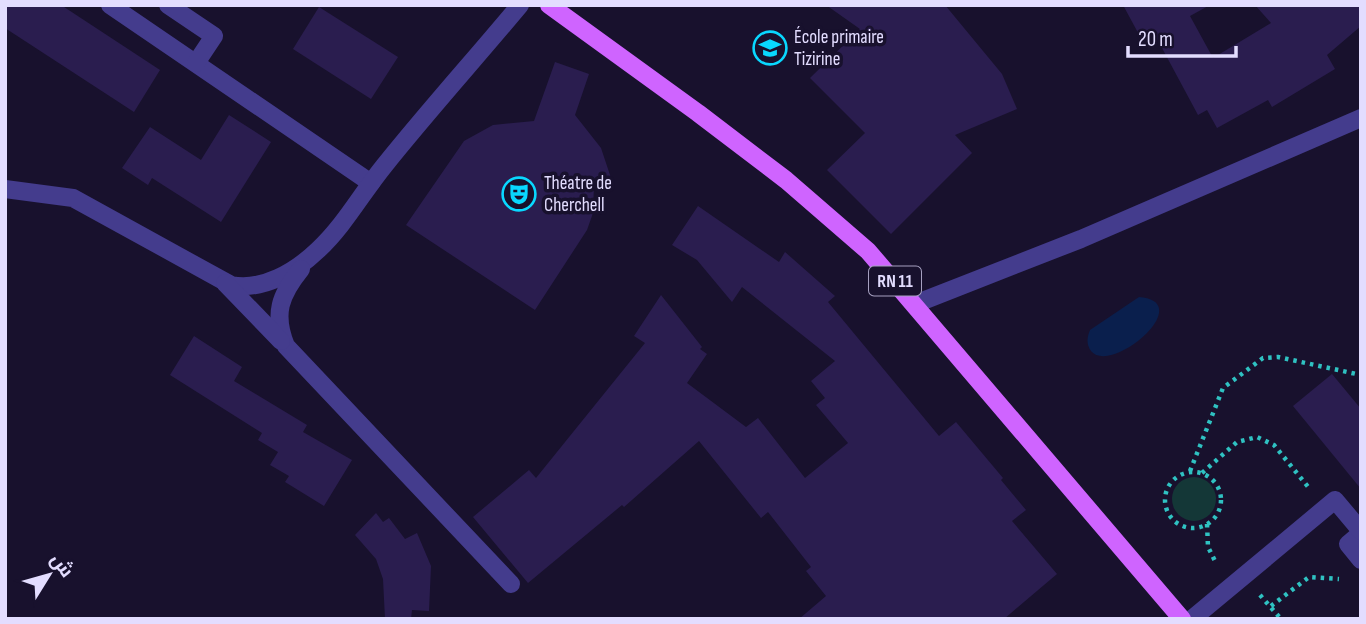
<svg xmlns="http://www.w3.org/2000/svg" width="1366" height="624" font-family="'Sofia Sans Condensed',Cairo,sans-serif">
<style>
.green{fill:#143737}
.water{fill:#0a1f4d}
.building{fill:#2a1d4f}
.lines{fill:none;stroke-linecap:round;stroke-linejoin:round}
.path{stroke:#2fc2c2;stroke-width:4.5;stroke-dasharray:3.5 5;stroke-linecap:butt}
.street{stroke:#443c8d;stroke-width:18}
.primary{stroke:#cf64ff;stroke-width:18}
.labels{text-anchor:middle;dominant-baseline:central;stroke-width:7;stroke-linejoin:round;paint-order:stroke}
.shield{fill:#18112d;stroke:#a6a0c0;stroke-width:2}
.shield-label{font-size:18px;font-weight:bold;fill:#e3ddff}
.poi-label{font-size:19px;fill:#e3ddff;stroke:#18112d;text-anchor:start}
</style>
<rect width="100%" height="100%" fill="#18112d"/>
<circle class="green" cx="1194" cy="499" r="22"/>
<path class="water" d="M1139 297C1198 302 1111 376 1091 351 1086 344 1087 337 1090 330Z"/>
<g class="building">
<path d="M5 5H61L160 70 134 112 5 28Z"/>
<path d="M826 5H945L1002 74 1017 109 955 135 972 153 891 234 827 170 865 133 810 78 860 29Z"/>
<path d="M1123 5H1210L1190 16 1213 58 1271 23 1255 5H1361V26L1327 55 1335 69 1272 107 1268 100 1217 128 1207 110 1198 115 1155 35 1143 42Z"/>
<path d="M319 7 398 57 371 99 293 49Z"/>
<path d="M555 62 589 74 575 115 601 148 611 178 594 184 593 213 587 230 535 310 406 225 464 141 493 125 534 121Z"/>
<path d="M229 115 271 142 221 222 152 178 148 185 122 168 150 127 201 160Z"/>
<path d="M698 206 779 262 785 252 835 296 828 302 939 436 956 422 1003 478 1001 480 1026 510 1012 521 1057 574 1004 619H799L826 596 806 571 811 567 768 512 761 518 699 441 624 507 622 505 528 583 473 517 529 470 536 478 645 343 634 336 661 295 702 347 700 349 707 354 687 383 746 427 758 418 805 478 848 443 816 405 825 398 811 381 835 361 742 287 732 302 697 260 672 245Z"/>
<path d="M194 336 242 367 234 381 307 425 303 432 352 460 324 506 285 482 289 476 270 465 278 452 258 440 262 433 170 375Z"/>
<path d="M1332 374 1361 409V489L1293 406Z"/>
<path d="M376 513 383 522 389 518 405 539 417 533 431 566 429 611 412 610 411 619H385L383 579 376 559 355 535Z"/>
</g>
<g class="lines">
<g class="path">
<path d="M1190 471 1223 388 1263 358 1278 357 1361 375"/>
<circle cx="1193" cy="500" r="28"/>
<path d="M1202 473 1237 442 1257 437 1274 445 1309 488"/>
<path d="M1207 524 1208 547 1216 563"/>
<path d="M1260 595 1281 619"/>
<path d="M1271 606 1309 577 1339 579"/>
</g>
<g class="street">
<path d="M110 5 371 183"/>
<path d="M168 5 214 36 196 63"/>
<path d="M5 189 73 198 231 285C263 291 295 272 318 250 344 226 362 193 384 166 428 111 475 59 520 5"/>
<path d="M301 269C280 295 273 314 286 346L511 584"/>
<path d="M225 283 281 341"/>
<path d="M915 304 1081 239 1361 118"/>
<path d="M1361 533 1348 544 1361 560"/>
<path d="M1192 619 1335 500 1361 531"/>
</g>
<path class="primary" d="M549 5 698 113 786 180 868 251 1182 619"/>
</g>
<defs>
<symbol id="school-ring" viewBox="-11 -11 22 22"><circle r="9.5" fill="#18112d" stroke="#09d8ff" stroke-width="1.5"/><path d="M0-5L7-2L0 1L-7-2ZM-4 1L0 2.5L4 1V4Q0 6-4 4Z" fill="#09d8ff"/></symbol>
<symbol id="theatre-ring" viewBox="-11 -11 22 22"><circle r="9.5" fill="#18112d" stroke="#09d8ff" stroke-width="1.5"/><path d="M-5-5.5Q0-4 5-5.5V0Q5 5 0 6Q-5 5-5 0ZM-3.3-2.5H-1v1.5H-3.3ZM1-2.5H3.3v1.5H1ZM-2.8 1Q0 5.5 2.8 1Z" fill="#09d8ff"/></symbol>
</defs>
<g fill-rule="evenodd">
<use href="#school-ring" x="751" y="29" width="38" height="38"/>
<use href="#theatre-ring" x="500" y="175" width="38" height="38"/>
</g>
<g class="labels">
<rect class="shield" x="869" y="266.5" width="52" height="29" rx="5"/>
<g class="shield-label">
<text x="895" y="281">RN 11</text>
</g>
<g class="poi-label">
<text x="794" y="37">École primaire<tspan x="794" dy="22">Tizirine</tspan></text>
<text x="544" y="183">Théatre de<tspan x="544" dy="22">Cherchell</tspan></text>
</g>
</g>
<rect width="1366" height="624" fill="none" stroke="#e3ddff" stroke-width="14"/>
<g transform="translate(49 575) rotate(53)" stroke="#18112d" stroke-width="5" paint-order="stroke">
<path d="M0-5L12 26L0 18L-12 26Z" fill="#e3ddff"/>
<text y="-10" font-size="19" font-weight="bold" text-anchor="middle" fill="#e3ddff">ش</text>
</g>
<path d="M1128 46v10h108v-10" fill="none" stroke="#e3ddff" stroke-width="3.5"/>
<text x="1138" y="46" font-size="21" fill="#e3ddff" stroke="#18112d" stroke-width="5" paint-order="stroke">20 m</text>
</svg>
